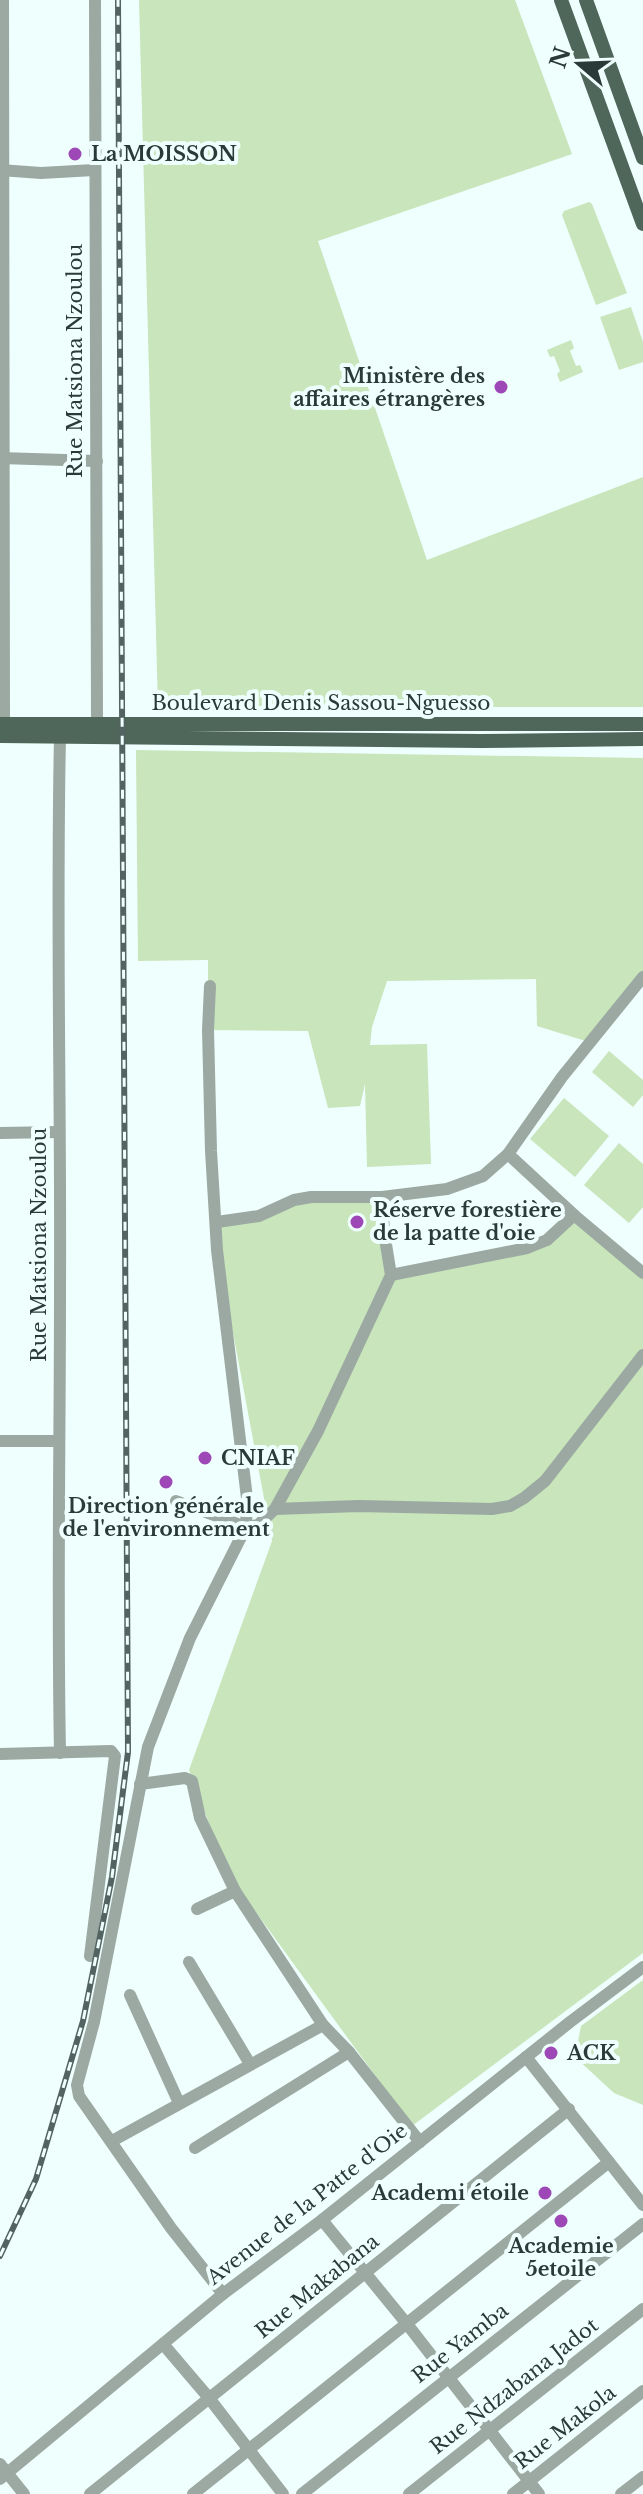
<svg xmlns="http://www.w3.org/2000/svg" width="643" height="2494" font-family="'Libre Baskerville',serif">
<style>
.green{fill:#c8e5bb}
.lines{fill:none;stroke-linecap:round;stroke-linejoin:round}
.minor{stroke:#9ca9a2;stroke-width:12}
.major{stroke:#4e675a;stroke-width:14}
.rail-casing{stroke:#536361;stroke-width:6}
.rail{stroke:#effffd;stroke-width:3;stroke-dasharray:9;stroke-linecap:butt}
.poi-dot{fill:#9d48b6;stroke:#effffd;stroke-width:3}
.labels{text-anchor:middle;dominant-baseline:central;stroke-width:8;stroke-linejoin:round;paint-order:stroke}
.poi-label{font-size:20px;font-weight:bold;fill:#2a3a38;stroke:#effffd;text-anchor:start}
.street-label{font-size:20px;fill:#2a3a38;stroke:#effffd}
</style>
<rect width="100%" height="100%" fill="#effffd"/>
<g class="green">
<path d="M139 0H515L572 154 318 241 427 560 643 477V707H158Z"/>
<path d="M589 202 592 204 627 293 596 305 562 215 564 211Z"/>
<path d="M631 307 643 342V362L619 370 600 317Z"/>
<path d="M571 340 574 348 570 351 576 366 580 365 583 372 560 382 557 374 560 371 554 356 550 357 547 350Z"/>
<path d="M136 750 643 758V980L592 1043 537 1026 536 979 387 981 372 1027 370 1045 427 1044 431 1164 367 1167 365 1084 360 1106 328 1108 308 1031 208 1030V960L138 961Z"/>
<path d="M609 1051 643 1080V1095L633 1107 592 1072Z"/>
<path d="M564 1098 609 1136 575 1177 530 1139Z"/>
<path d="M619 1143 643 1164V1207L629 1223 584 1185Z"/>
<path d="M382 1197 391 1274 527 1248 574 1215 643 1273V1953L412 2126 228 1874 189 1770 272 1541 217 1247V1222L293 1201Z"/>
<path d="M643 1980V2105L614 2093 575 2057 581 2026Z"/>
</g>
<g class="lines">
<g class="minor">
<path d="M3 0 4 724"/>
<path d="M95 0 97 723"/>
<path d="M0 170 41 173 94 170"/>
<path d="M0 458 97 461"/>
<path d="M210 986 208 1030 211 1151 217 1250 247 1498 246 1527 190 1638 148 1747 94 2022 77 2085 79 2096 171 2228 223 2294"/>
<path d="M0 1133 59 1132"/>
<path d="M574 1215 643 1273"/>
<path d="M217 1222 259 1216 294 1200 311 1197H382L447 1189 483 1176 508 1154 562 1077 643 977"/>
<path d="M391 1275 527 1248 547 1240 574 1215 508 1154"/>
<path d="M0 1441H59"/>
<path d="M176 1501 246 1527 258 1525 275 1509 318 1431 391 1275 384 1232 382 1197"/>
<path d="M275 1509 358 1506 492 1509 510 1506 524 1498 545 1481 643 1355"/>
<path d="M60 1753C57 1598 60 1443 60 1288 61 1104 56 921 60 737"/>
<path d="M0 1754 111 1751 115 1756 90 1956"/>
<path d="M140 1784 185 1778 192 1781 200 1818 235 1891 323 2025 349 2052 420 2142"/>
<path d="M197 1909 235 1891"/>
<path d="M189 1962 250 2064"/>
<path d="M130 1995 179 2103"/>
<path d="M526 2057 643 2205"/>
<path d="M112 2141 323 2025"/>
<path d="M195 2148 349 2052"/>
<path d="M322 2220 407 2324 539 2494"/>
<path d="M163 2344 209 2398 283 2494"/>
<path d="M0 2464 24 2494"/>
<path d="M0 2479 223 2294 322 2220 570 2022 643 1967"/>
<path d="M90 2494 569 2109"/>
<path d="M193 2494 609 2162"/>
<path d="M302 2494 643 2224"/>
<path d="M409 2494 643 2309"/>
<path d="M513 2494 643 2391"/>
<path d="M621 2494 643 2477"/>
</g>
<g class="major">
<path d="M561 0 643 224"/>
<path d="M586 0 643 158"/>
<path d="M0 724H643"/>
<path d="M0 736 481 741 643 739"/>
</g>
<defs>
<path id="rail" d="M0 2256 36 2179 83 2021 112 1877 128 1752 118 0"/>
</defs>
<use href="#rail" class="rail-casing"/>
<use href="#rail" class="rail"/>
</g>
<g class="poi-dot">
<circle cx="75" cy="154" r="8"/>
<circle cx="501" cy="387" r="8"/>
<circle cx="357" cy="1222" r="8"/>
<circle cx="205" cy="1458" r="8"/>
<circle cx="166" cy="1482" r="8"/>
<circle cx="551" cy="2053" r="8"/>
<circle cx="545" cy="2193" r="8"/>
<circle cx="561" cy="2221" r="8"/>
</g>
<g class="labels">
<g class="poi-label">
<text x="91" y="154">La MOISSON</text>
<text x="485" y="376" text-anchor="end">Ministère des<tspan x="485" dy="23">affaires étrangères</tspan></text>
<text x="373" y="1210">Réserve forestière<tspan x="373" dy="23">de la patte d'oie</tspan></text>
<text x="221" y="1458">CNIAF</text>
<text x="166" y="1506" text-anchor="middle">Direction générale<tspan x="166" dy="23">de l'environnement</tspan></text>
<text x="567" y="2053">ACK</text>
<text x="529" y="2193" text-anchor="end">Academi étoile</text>
<text x="561" y="2246" text-anchor="middle">Academie<tspan x="561" dy="23">5etoile</tspan></text>
</g>
<g class="street-label">
<text transform="translate(75 361) rotate(-90)">Rue Matsiona Nzoulou</text>
<text x="321" y="703">Boulevard Denis Sassou-Nguesso</text>
<text transform="translate(39 1245) rotate(-90)">Rue Matsiona Nzoulou</text>
<text transform="translate(307 2204) rotate(-38)">Avenue de la Patte d'Oie</text>
<text transform="translate(317 2286) rotate(-39)">Rue Makabana</text>
<text transform="translate(460 2343) rotate(-38)">Rue Yamba</text>
<text transform="translate(514 2386) rotate(-38)">Rue Ndzabana Jadot</text>
<text transform="translate(565 2427) rotate(-38)">Rue Makola</text>
</g>
</g>
<g transform="translate(579 64) rotate(289)" stroke="#effffd" stroke-width="6" paint-order="stroke">
<path d="M0-6L14 30L0 20L-14 30Z" fill="#2a3a38"/>
<text y="-12" font-size="22" font-weight="bold" text-anchor="middle" fill="#2a3a38">N</text>
</g>
</svg>
